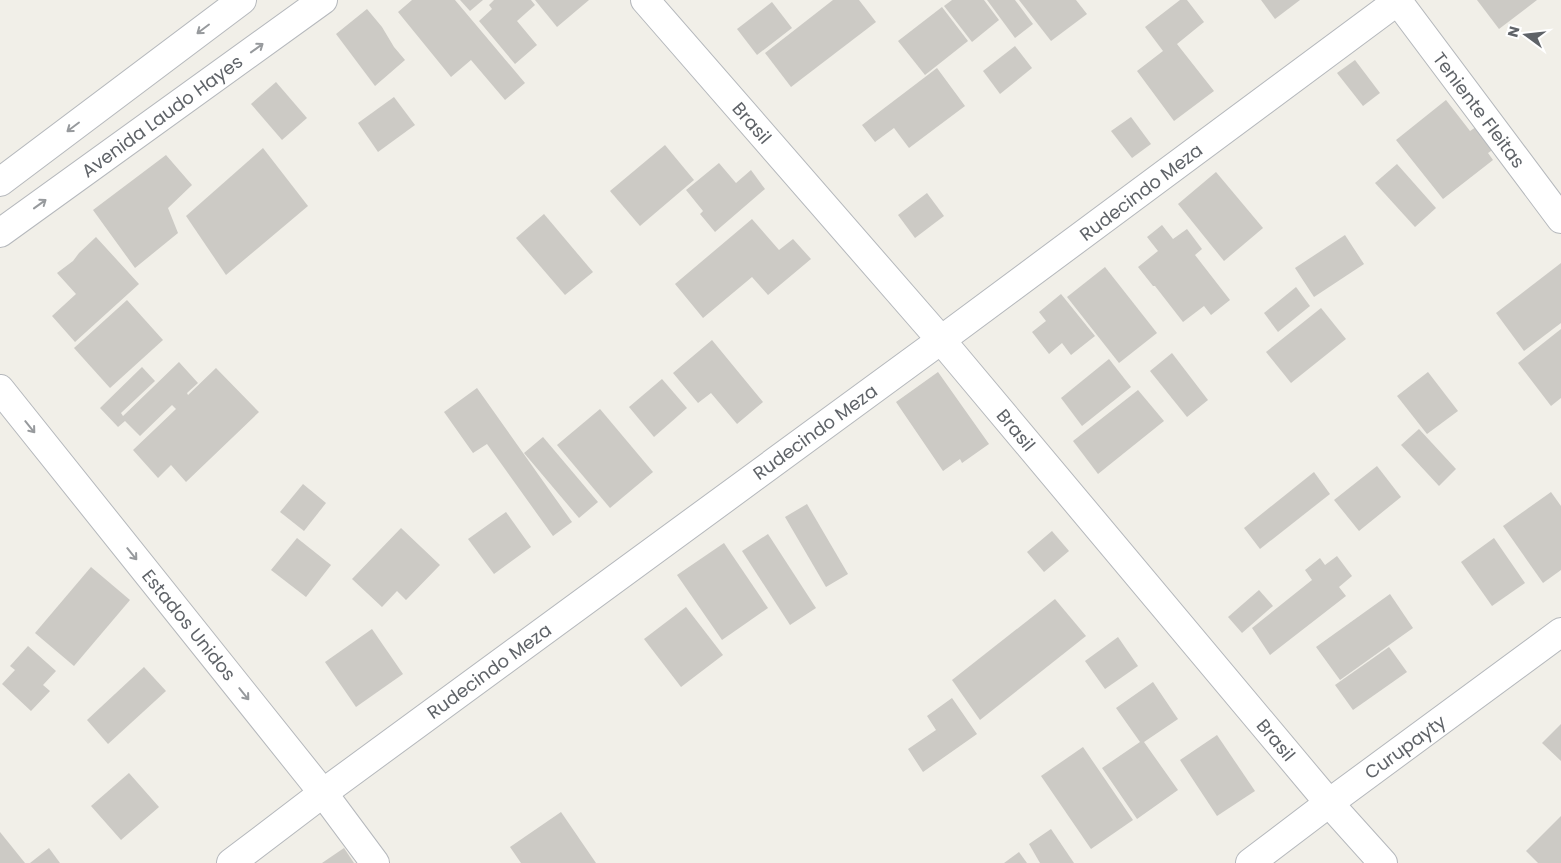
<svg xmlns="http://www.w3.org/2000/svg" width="1561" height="863" font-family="Poppins,sans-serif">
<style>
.building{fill:#cccac5}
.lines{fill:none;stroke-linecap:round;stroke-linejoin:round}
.minor-casing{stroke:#b5b8bc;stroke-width:30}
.tertiary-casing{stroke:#b5b8bc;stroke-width:30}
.minor{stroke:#fff;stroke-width:28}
.tertiary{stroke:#fff;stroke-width:28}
.oneway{stroke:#979a9d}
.labels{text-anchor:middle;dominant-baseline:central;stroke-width:4;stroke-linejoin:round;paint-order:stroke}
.street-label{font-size:18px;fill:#5f6368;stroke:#fff}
</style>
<rect width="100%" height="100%" fill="#f1efe8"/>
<g class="building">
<path d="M412 0H455L525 83 505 100 471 60 451 77 398 12Z"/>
<path d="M460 0H483L470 11Z"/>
<path d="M494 0H531L535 5 517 21 537 45 515 64 479 21 492 9 489 5Z"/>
<path d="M535 0H589L557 27Z"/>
<path d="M833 0H859L876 22 791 87 765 53Z"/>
<path d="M952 0H984L999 20 972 42 944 6Z"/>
<path d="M987 0H1015L1033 24 1015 38Z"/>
<path d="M1019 0H1076L1087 14 1051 41Z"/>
<path d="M1180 0H1187L1204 22 1177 44 1214 91 1174 121 1137 71 1163 51 1145 27Z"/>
<path d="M1261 0H1300L1275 19Z"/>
<path d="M1477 0H1537L1499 29Z"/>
<path d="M772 2 792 28 757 55 737 29Z"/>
<path d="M942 7 968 41 925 75 898 41Z"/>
<path d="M367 9 382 27 394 47 405 60 375 86 336 34Z"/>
<path d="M1015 46 1032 68 1000 94 983 71Z"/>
<path d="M1355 60 1380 93 1363 106 1337 73Z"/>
<path d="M937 68 965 106 909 148 894 128 875 142 862 125Z"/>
<path d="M276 82 307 118 282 140 251 104Z"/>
<path d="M394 97 415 125 378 152 358 123Z"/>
<path d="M1446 100 1470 131 1485 121 1501 144 1488 153 1493 160 1443 199 1396 140Z"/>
<path d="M1131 117 1151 144 1132 158 1111 131Z"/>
<path d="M665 145 694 180 640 226 610 191Z"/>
<path d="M263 148 308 206 226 275 186 216Z"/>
<path d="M166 155 192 185 168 208 178 233 135 268 93 210Z"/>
<path d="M719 163 736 183 751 170 765 189 715 232 700 214 703 211 686 190Z"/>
<path d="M1397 164 1436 208 1415 227 1375 183Z"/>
<path d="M1216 172 1263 228 1224 261 1178 204Z"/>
<path d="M927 193 944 216 915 238 898 215Z"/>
<path d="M544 214 593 272 565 295 516 238Z"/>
<path d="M752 219 779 250 793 239 811 259 768 295 752 277 703 318 675 284Z"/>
<path d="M1162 225 1173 239 1187 229 1202 249 1195 255 1230 300 1211 315 1204 306 1183 322 1155 286H1153L1138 267 1158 251 1147 237Z"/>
<path d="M1345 235 1364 264 1314 297 1295 268Z"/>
<path d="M96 237 139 284 75 342 52 316 76 294 57 273 73 261 79 253Z"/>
<path d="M1561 263V323L1524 351 1496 313Z"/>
<path d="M1105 267 1157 333 1119 363 1067 297Z"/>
<path d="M1296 287 1310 306 1278 332 1264 313Z"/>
<path d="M1061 294 1095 336 1071 355 1062 343 1049 354 1032 332 1046 321 1039 312Z"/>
<path d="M127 300 163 340 110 388 74 348Z"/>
<path d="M1321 308 1346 339 1291 383 1266 352Z"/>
<path d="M1561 329V398L1551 406 1518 363Z"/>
<path d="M712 340 763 402 737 424 711 393 698 403 673 373Z"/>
<path d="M1172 353 1208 400 1187 417 1150 371Z"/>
<path d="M1109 359 1131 387 1082 426 1061 398Z"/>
<path d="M179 362 198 383 187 393 188 395 216 368 259 412 186 482 171 465 158 478 133 450 176 409 172 405 140 436 125 421 118 427 100 408 142 367 155 381 121 413 123 416Z"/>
<path d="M938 372 989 444 962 463 960 459 943 471 896 402Z"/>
<path d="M1428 372 1458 411 1427 434 1397 396Z"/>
<path d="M662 379 687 408 654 437 629 407Z"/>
<path d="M477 388 572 522 553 536 487 444 473 453 444 412Z"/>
<path d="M1138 390 1164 421 1098 474 1073 441Z"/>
<path d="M600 409 653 472 610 508 557 445Z"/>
<path d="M1419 429 1456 469 1439 486 1401 445Z"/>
<path d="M543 437 598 502 579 518 524 453Z"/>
<path d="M1377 466 1401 497 1359 531 1334 500Z"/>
<path d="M1314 472 1330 494 1260 549 1244 528Z"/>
<path d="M303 484 326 503 304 531 280 512Z"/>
<path d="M1551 492 1561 506V570L1543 583 1503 526Z"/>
<path d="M807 504 848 574 826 587 785 517Z"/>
<path d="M506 512 531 547 494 574 468 539Z"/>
<path d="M401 528 440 565 406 600 397 591 382 607 352 579Z"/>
<path d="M1052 531 1069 551 1044 572 1027 552Z"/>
<path d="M768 534 816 608 790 625 742 551Z"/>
<path d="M297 538 331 565 306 597 271 570Z"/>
<path d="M1494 538 1525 583 1492 606 1461 562Z"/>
<path d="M724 543 768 608 722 640 677 575Z"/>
<path d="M1337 556 1352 576 1339 587 1346 596 1270 655 1252 628 1312 580 1305 570 1320 558 1325 565Z"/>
<path d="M91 567 130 600 74 666 35 633Z"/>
<path d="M1259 590 1273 606 1242 633 1228 617Z"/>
<path d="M1390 594 1413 628 1340 680 1316 647Z"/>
<path d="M1055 599 1086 636 980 720 952 680Z"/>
<path d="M686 607 723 655 681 687 644 639Z"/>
<path d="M372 629 403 674 356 707 325 662Z"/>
<path d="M1118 637 1138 666 1105 689 1085 661Z"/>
<path d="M28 646 56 671 43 685 50 691 31 711 2 684 15 670 10 666Z"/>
<path d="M1389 647 1407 672 1353 710 1335 685Z"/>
<path d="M144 667 166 691 108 744 87 720Z"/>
<path d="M1153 682 1178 719 1144 742 1178 790 1137 819 1102 768 1140 742 1116 708Z"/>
<path d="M952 698 977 734 923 772 908 749 936 730 927 716Z"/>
<path d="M1561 724V761L1542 743Z"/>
<path d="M1217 735 1255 791 1217 816 1180 760Z"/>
<path d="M1083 747 1133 820 1091 849 1041 776Z"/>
<path d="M129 773 159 807 121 840 91 806Z"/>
<path d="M561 812 596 863H521L510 847Z"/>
<path d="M1561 816V863H1538L1526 851Z"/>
<path d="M1051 829 1074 863H1040L1029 844Z"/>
<path d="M0 832 25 863H0Z"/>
<path d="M49 848 60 863H30Z"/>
<path d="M344 848 354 863H322Z"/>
<path d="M1019 852 1027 863H1004Z"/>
</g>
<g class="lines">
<defs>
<g id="minor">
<path d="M645 0 941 340 1329 803 1383 863"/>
<path d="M1397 0 1561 219"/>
<path d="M0 389 323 793 375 863"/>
<path d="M231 863 323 793 941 340 1399 0"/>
<path d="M1250 863 1329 803 1561 632"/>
</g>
<g id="tertiary">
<path d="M0 182 242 0"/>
<path d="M0 233 323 0"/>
</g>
</defs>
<use href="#minor" class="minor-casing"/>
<use href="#tertiary" class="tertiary-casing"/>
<use href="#minor" class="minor"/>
<use href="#tertiary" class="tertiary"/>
</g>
<defs><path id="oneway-shaft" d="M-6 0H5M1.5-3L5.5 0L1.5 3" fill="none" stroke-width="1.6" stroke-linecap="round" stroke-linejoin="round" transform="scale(1.25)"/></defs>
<g class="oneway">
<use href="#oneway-shaft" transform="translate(203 29) rotate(143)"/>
<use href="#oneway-shaft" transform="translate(257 48) rotate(-36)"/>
<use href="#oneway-shaft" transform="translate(73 127) rotate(143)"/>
<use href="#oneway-shaft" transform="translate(40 204) rotate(-36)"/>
<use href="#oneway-shaft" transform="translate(30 427) rotate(51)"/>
<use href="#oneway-shaft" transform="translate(132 554) rotate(51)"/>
<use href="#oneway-shaft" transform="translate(244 694) rotate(51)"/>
</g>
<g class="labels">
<g class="street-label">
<text transform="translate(1479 110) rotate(53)">Teniente Fleitas</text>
<text transform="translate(162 116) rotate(-36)">Avenida Laudo Hayes</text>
<text transform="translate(752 123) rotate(49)">Brasil</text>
<text transform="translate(1141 192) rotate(-37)">Rudecindo Meza</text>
<text transform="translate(1016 430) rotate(50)">Brasil</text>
<text transform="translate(815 432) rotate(-36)">Rudecindo Meza</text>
<text transform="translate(189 625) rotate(51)">Estados Unidos</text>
<text transform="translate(489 671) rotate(-36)">Rudecindo Meza</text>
<text transform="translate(1276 740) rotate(50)">Brasil</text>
<text transform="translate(1405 747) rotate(-36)">Curupayty</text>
</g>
</g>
<g transform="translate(1526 35) rotate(285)" stroke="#ffffff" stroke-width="4" paint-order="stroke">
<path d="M0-4L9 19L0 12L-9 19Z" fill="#5f6368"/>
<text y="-8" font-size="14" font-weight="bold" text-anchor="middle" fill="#5f6368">N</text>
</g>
</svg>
